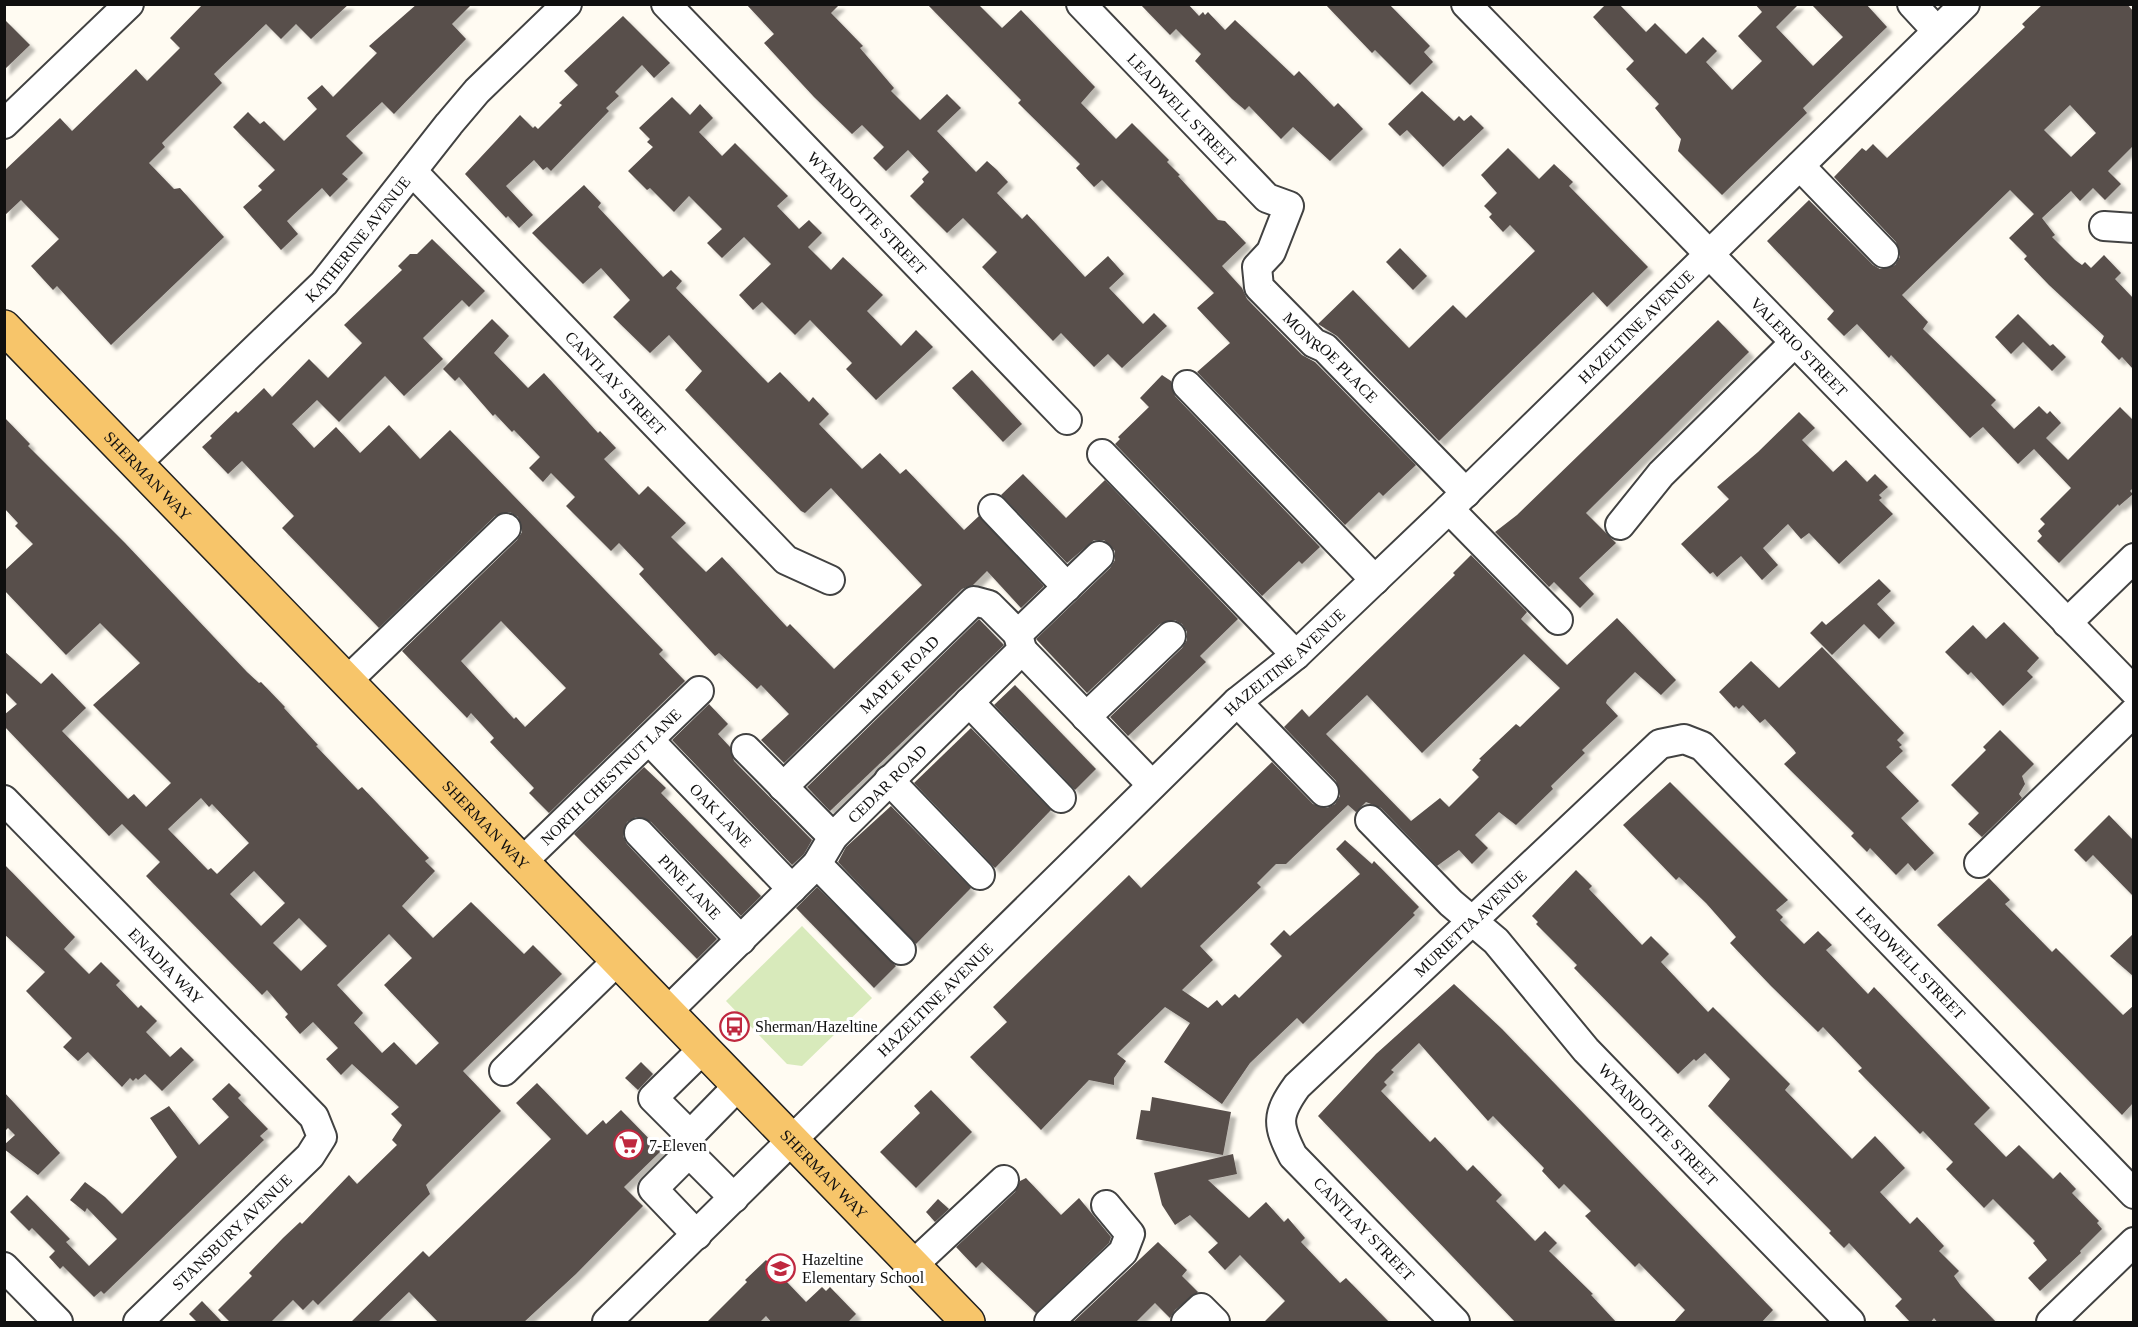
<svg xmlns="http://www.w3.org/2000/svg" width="2138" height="1327" font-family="'Times New Roman',serif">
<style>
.green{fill:#d8eabb}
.building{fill:#584f4c;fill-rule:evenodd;filter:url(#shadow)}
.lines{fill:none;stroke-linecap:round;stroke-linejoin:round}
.minor-casing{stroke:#424242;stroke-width:32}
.major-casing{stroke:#202020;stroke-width:36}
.minor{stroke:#fff;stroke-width:28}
.major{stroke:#f7c56a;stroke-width:33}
.labels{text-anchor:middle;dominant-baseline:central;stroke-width:6;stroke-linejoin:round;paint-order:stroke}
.street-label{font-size:16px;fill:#0f0f0f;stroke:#fff}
.poi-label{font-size:16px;fill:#0f0f0f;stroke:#fff;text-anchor:start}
</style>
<defs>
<filter id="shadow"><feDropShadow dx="5.5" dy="5.5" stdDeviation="1.5" flood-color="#0004"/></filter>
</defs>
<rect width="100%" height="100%" fill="#fffbf2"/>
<path class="green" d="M802 926 872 998 802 1066 787 1064 726 1001Z"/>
<g class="building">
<path d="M203 4H349L311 39 296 24 281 39 266 24 214 74 222 83 162 143 165 147 149 163 174 189 180 188 224 237 111 345 57 286 53 290 31 266 59 239 21 200 4 216V171L60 118 72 131 136 69 147 81 180 48 170 38Z"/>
<path d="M417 4H472L452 24 466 39 394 114 382 102 346 136 363 153 342 174 348 179 330 197 322 188 287 221 298 234 281 250 243 207 262 190 258 186 275 170 233 127 248 112 260 124 264 121 284 141 317 109 307 98 322 85 333 97 377 53 369 46Z"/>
<path d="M746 4H840L831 13 863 46 860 48 894 88 891 91 920 120 947 94 961 108 937 131 976 172 987 161 997 170 1008 182 997 193 1022 219 1027 214 1085 277 1108 256 1124 274 1109 288 1143 324 1154 313 1167 326 1122 368 1108 354 1094 367 1061 333 1053 341 982 267 997 252 963 218 947 233 910 196 924 182 922 179 929 172 908 150 886 171 873 158 884 147 862 125 852 134 814 97 764 43 774 34Z"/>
<path d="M927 4H978L1002 28 1021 10 1095 87 1081 103 1116 139 1132 123 1169 160 1167 162 1180 175 1178 176 1218 220 1225 221 1246 243 1222 266 1242 288 1247 299 1302 355 1315 362 1416 465 1383 496 1379 492 1345 525 1197 372 1230 343 1197 308 1214 293 1102 180 1094 187 1076 168 1080 164 1018 103 1021 100Z"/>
<path d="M1140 4H1188L1199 16 1203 12 1205 15 1208 12 1225 30 1235 20 1294 76 1299 71 1334 107 1338 103 1363 129 1330 161 1293 127 1281 139 1249 106 1245 110 1232 99 1195 61 1201 54 1176 29 1170 35Z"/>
<path d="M1325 4H1389L1430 46 1424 52 1433 62 1410 85 1375 50 1372 53Z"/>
<path d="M1606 4H1619L1646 32 1655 23 1686 54 1703 37 1717 51 1706 62 1732 90 1762 61 1738 36 1762 12 1755 4H1799L1776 27 1813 66 1843 37 1811 4H1866L1887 27 1803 108 1807 113 1722 195 1678 151 1681 139 1655 108 1659 104 1626 69 1634 61 1593 17Z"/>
<path d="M2043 4H2127L2133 11V146L2108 171 2121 184 2105 200 2093 188 2080 201 2071 191 2042 218 2055 235 2052 237 2075 260 2082 265 2085 262 2091 268 2104 255 2121 273 2115 279 2133 298V369L2122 357 2119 360 2101 342 2104 336 2049 285 2024 259 2027 256 2009 238 2034 214 2010 190 1902 295 1928 322 1923 329 1996 400 1991 405 2014 429 2039 406 2047 414 2050 411 2061 423 2046 438 2068 460 2120 407 2133 420V488L2130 491 2133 494 2119 506 2118 504 2059 563 2037 541 2042 536 2038 531 2045 524 2040 519 2071 488 2034 449 2018 464 1983 427 1970 438 1891 355 1889 358 1857 324 1844 336 1827 319 1834 311 1767 241 1809 200 1873 265 1880 269 1895 265 1900 257 1896 242 1834 177 1862 148 1866 151 1873 144 1887 158 2025 27 2022 24ZM2070 105 2096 133 2071 157 2044 130Z"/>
<path d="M623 16 670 63 654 78 642 65 615 92 619 96 606 108 609 111 551 171 547 167 543 170 534 160 506 186 533 215 519 228 508 216 506 218 465 174 520 115 533 128 535 126 538 129 562 105 559 103 578 85 564 71Z"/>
<path d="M4 19 30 45 4 70Z"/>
<path d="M1422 91 1454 121 1459 116 1464 121 1471 115 1484 128 1443 167 1407 130 1400 136 1388 124Z"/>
<path d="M672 97 690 115 700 104 713 118 699 132 722 156 735 143 788 196 777 206 799 229 809 220 822 233 808 247 831 270 843 257 883 295 867 311 901 346 916 330 933 347 876 400 846 369 852 363 810 320 795 335 762 302 753 310 739 295 771 264 744 237 722 258 707 243 722 229 689 196 674 212 650 188 647 190 628 171 653 147 647 142 650 139 639 128Z"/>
<path d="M1508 148 1539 179 1554 164 1573 182 1569 186 1648 267 1607 307 1593 292 1439 441 1337 336 1318 324 1353 290 1409 348 1453 305 1466 318 1535 251 1510 225 1503 232 1489 217 1492 214 1484 206 1497 193 1481 175Z"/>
<path d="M584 185 601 203 598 207 663 277 671 270 682 281 676 288 768 383 780 372 809 402 813 397 829 414 819 424 862 469 880 453 900 474 906 469 964 530 979 516 1044 586 1021 608 987 571 973 585 962 589 784 763 761 740 789 714 761 685 757 689 719 653 715 656 639 574 644 569 619 543 611 551 566 506 575 497 551 473 543 482 529 468 540 457 514 430 512 432 495 414 493 416 459 377 455 381 443 369 492 319 509 336 494 353 528 388 544 373 598 433 600 431 616 448 604 459 639 495 648 486 686 523 671 537 706 572 722 557 787 627 790 624 834 669 922 585 831 488 805 513 801 511 685 390 702 371 669 335 650 353 613 317 630 300 601 268 583 284 532 233Z"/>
<path d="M432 239 485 291 469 307 462 300 423 338 443 359 404 396 385 376 339 422 317 400 292 424 314 448 336 427 360 453 389 425 420 459 450 430 663 650 659 654 685 681 549 813 529 793 534 788 490 742 494 738 471 713 467 718 402 651 517 540 522 532 518 517 510 512 495 516 379 628 282 528 294 516 242 461 228 474 202 447 212 438 210 436 236 411 238 413 264 388 272 397 309 359 328 378 362 343 344 325 402 270 398 266 410 254H417ZM501 621 566 688 525 727 516 717 514 719 461 661Z"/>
<path d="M1400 248 1427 276 1413 290 1386 262Z"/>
<path d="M2018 314 2050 346 2053 344 2066 357 2052 371 2023 342 2011 354 1995 337Z"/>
<path d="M1718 320 1749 352 1586 513 1616 543 1579 578 1594 594 1580 608 1554 582 1549 587 1495 532 1517 515Z"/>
<path d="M972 370 1022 424 1003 442 952 388Z"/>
<path d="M1162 375 1171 381 1175 396 1320 547 1302 564 1299 561 1262 596 1115 444 1120 439 1118 437 1149 407 1140 398Z"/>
<path d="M1799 412 1815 428 1802 440 1833 472 1846 460 1867 482 1875 474 1888 487 1879 495 1882 498 1879 500 1893 514 1839 564 1809 533 1801 539 1788 524 1763 548 1778 565 1762 580 1741 556 1717 577 1713 572 1710 574 1681 544 1729 499 1717 487 1758 452Z"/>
<path d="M4 417 30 444 28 446 125 543 247 672 259 683 261 682 285 707 284 708 318 745 316 746 358 790 362 787 429 858 425 861 435 871 402 906 433 938 471 902 524 954 533 945 562 974 463 1071 501 1111 426 1185 430 1194 318 1305 313 1300 303 1310 293 1300 270 1323H231L218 1310 252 1276 249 1273 283 1238 300 1222 302 1224 349 1175 357 1184 397 1145 392 1140 402 1125 391 1114 399 1107 352 1064 341 1075 326 1059 338 1048 313 1022 300 1034 285 1017 288 1014 267 990 262 995 146 876 160 862 122 824 109 836 4 726V715L17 704 4 691V651L41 684 52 673 86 708 62 731 128 799 134 794 146 807 171 783 93 705 140 663 100 623 66 655 4 590V571L33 544 15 526 18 523 4 508ZM201 798 209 807 212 804 249 843 217 874 211 868 208 870 168 829ZM254 871 285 903 261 926 230 894ZM299 918 327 946 301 971 273 943ZM389 934 412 958 384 985 439 1043 416 1065 394 1042 382 1053 354 1023 363 1013 337 985Z"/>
<path d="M1023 474 1066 518 1105 480 1238 619 1200 656 1206 662 1128 736 1110 717 1182 648 1187 640V632L1182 624 1175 620 1160 624 1087 693 1036 639 1110 568 1115 560V551L1104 540H1094L1067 563 1001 495Z"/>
<path d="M1471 555 1527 612 1521 619 1567 665 1617 618 1676 680 1661 695 1635 672 1607 700 1606 703 1618 716 1582 750 1585 753 1551 786 1553 789 1516 825 1499 812 1475 835 1488 848 1472 864 1459 850 1437 866 1381 808 1366 802 1356 812 1348 805 1286 864H1276L1257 883 1261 887 1200 946 1213 960 1182 990 1208 1008 1217 1000 1222 1006 1235 994 1239 998 1282 956 1270 944 1284 930 1290 936 1360 874 1336 849 1345 840 1372 864 1374 861 1419 907 1413 913 1415 915 1303 1024 1297 1018 1250 1063 1222 1104 1164 1062 1190 1023 1165 1007 1117 1054 1126 1061 1114 1078V1085L1089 1080 1041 1130 970 1057 1007 1022 993 1007 1129 875 1141 888 1272 762 1313 804 1327 808 1335 804 1340 796 1336 781 1284 727 1302 709 1309 717 1455 575 1453 573ZM1524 654 1560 688 1520 727 1516 724 1479 759 1481 760 1472 770 1479 777 1449 807 1440 798 1411 821 1326 734 1367 695 1422 753Z"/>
<path d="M1879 579 1891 591 1877 604 1895 623 1879 639 1864 624 1832 655 1810 633 1822 621 1826 625 1839 614Z"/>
<path d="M979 619 1004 645 830 811 807 787Z"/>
<path d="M2004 622 2039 658 2027 671 2033 677 2003 706 1971 672 1968 675 1945 652 1973 625 1986 639Z"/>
<path d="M1822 647 1904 733 1897 740 1902 745 1899 747 1903 751 1886 767 1919 801 1901 818 1934 853 1915 871 1908 863 1896 875 1870 848 1867 852 1851 836 1854 833 1784 764 1796 753 1794 750 1765 719 1760 723 1743 705 1739 709 1736 706 1734 708 1719 692 1751 661 1779 688Z"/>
<path d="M1015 685 1096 769 1075 790 994 705Z"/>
<path d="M709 704 728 724 718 734 730 747 734 761 812 840 804 854 792 865 672 740Z"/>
<path d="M971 728 1051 810 995 868 914 783Z"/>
<path d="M2000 730 2034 764 2022 776 2025 784 2019 794 2022 798 1982 837 1968 824 1979 813 1951 785 1986 750 1983 747Z"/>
<path d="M644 767 666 788 661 793 761 896 741 916 651 822 636 817 627 822 623 836 627 844 717 939 697 959 574 834Z"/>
<path d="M1670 782 1788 900 1776 910 1783 917 1780 920 1804 944 1818 931 1832 945 1826 950 1868 994 1874 987 1990 1108 1974 1124 2006 1157 2019 1145 2053 1179 2060 1172 2076 1189 2072 1193 2099 1221 2097 1223 2102 1229 2080 1251 2081 1253 2040 1291 2028 1278 2047 1260 2033 1243 2035 1241 1993 1199 1984 1208 1946 1169 1953 1162 1923 1131 1920 1134 1858 1071 1862 1068 1823 1027 1818 1032 1771 986 1730 943 1736 937 1706 903 1679 877 1676 880 1623 825Z"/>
<path d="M891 806 971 888 916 944 838 862 846 847Z"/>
<path d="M2109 815 2133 840V896L2093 855 2086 862 2074 850Z"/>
<path d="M4 864 75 937 64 949 89 974 101 962 120 981 116 985 138 1008 141 1005 157 1021 146 1032 170 1057 181 1047 194 1060 162 1091 145 1074 138 1080 136 1078 133 1081 130 1078 122 1087 88 1052 78 1061 63 1047 72 1038 26 991 45 972 4 934Z"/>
<path d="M1576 870 1592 886 1589 889 1642 945 1651 936 1669 954 1661 962 1708 1012 1713 1007 1790 1084 1785 1090 1852 1159 1875 1136 1905 1168 1880 1192 1910 1224 1917 1217 1944 1246 1939 1251 1959 1271 1954 1276 1961 1286 1997 1323H1938L1934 1318 1930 1323H1911L1895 1306 1902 1299 1849 1243 1844 1248 1829 1233 1831 1231 1708 1106 1730 1079 1705 1053 1696 1061 1694 1059 1678 1074 1574 968 1577 965 1536 924 1538 922 1532 916Z"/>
<path d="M1989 878 2010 900 2005 904 2052 952 2056 948 2123 1015 2133 1006V1103L2122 1115 1937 925Z"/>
<path d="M817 887 896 966 874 988 796 908Z"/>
<path d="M2133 934V976L2110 956Z"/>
<path d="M1454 984 1502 1029 1773 1310 1761 1323H1673L1685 1310 1639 1263 1635 1267 1585 1216 1591 1211 1564 1184 1559 1189 1542 1171 1544 1168 1493 1116 1488 1121 1419 1043 1391 1070 1394 1072 1384 1082 1387 1085 1381 1091 1430 1142 1435 1137 1467 1171 1473 1165 1502 1195 1496 1201 1535 1241 1545 1231 1557 1243 1549 1251 1593 1294 1591 1295 1617 1323H1516L1318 1116 1376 1054Z"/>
<path d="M641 1062 653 1074 638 1090 625 1078Z"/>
<path d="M229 1083 241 1095 238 1098 268 1129 260 1136 264 1140 104 1294 101 1291 94 1297 63 1266 60 1269 49 1257 55 1251 32 1228 29 1231 10 1212 27 1195 70 1239 66 1242 89 1266 117 1239 87 1208 85 1212 70 1200 85 1182 105 1197 122 1214 177 1157 150 1118 169 1106 199 1145 229 1117 212 1099Z"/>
<path d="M537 1083 587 1135 603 1120 606 1124 621 1110 661 1151 624 1187 643 1206 576 1274 523 1323H439L409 1292 377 1323H350L423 1251 429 1257 551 1139 516 1103Z"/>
<path d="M931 1090 972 1132 916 1188 880 1152 920 1113 914 1106Z"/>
<path d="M4 1092 60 1153 38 1175 4 1149V1145L15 1135 8 1128 4 1132Z"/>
<path d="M1152 1097 1231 1112 1223 1155 1136 1139 1141 1110 1150 1111Z"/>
<path d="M1233 1154 1237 1174 1208 1180 1249 1218 1266 1202 1284 1222 1288 1218 1305 1238 1301 1242 1340 1283 1346 1278 1390 1323H1263L1285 1301 1240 1255 1225 1270 1208 1252 1218 1243 1190 1215 1175 1225 1162 1205 1154 1173Z"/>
<path d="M1026 1178 1061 1215 1079 1198 1111 1237 1109 1243 1036 1313 982 1262 976 1268 956 1247 1015 1192 1020 1181Z"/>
<path d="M938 1199 949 1209 935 1222 926 1212Z"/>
<path d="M1158 1242 1187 1270 1182 1276 1198 1292 1175 1310 1170 1318 1155 1303 1135 1323H1072Z"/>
<path d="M766 1260 806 1302 822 1287 826 1291 830 1287 856 1314 847 1323H772L766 1316 759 1323H706L747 1282 745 1280Z"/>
<path d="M202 1301 223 1323H198L189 1314Z"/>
</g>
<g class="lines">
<defs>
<g id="minor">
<path id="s1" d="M666 4 1067 420"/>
<path id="s2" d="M1081 4 1267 198 1289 206 1271 252 1257 267 1259 287 1314 343 1325 348 1466 493"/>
<path id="s3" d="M1466 4 2134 691"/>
<path d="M1912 4 1937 31"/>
<path d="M4 124 129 4"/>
<path d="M1800 166 1884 253"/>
<path id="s4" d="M412 171 786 560 830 580"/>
<path d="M2104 226 2134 228"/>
<path d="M1187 385 1375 580"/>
<path d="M1102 454 1296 655"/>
<path id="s5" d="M137 463 324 283 449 124 477 91 567 4"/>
<path d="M993 509 1067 587"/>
<path d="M1449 509 1558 620"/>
<path d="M1620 525 1661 474 1794 343"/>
<path d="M2067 623 2134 558"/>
<path d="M1022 650 1152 785"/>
<path d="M347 681 506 528"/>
<path d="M969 702 1061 798"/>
<path d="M1237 702 1324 792"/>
<path d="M1086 717 1171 636"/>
<path id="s6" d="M649 740 792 889"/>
<path d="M746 749 833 837"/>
<path d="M889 780 980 875"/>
<path id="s7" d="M783 787 974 601 989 605 1018 634"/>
<path id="s8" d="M4 800 314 1117 322 1137 310 1156 138 1322"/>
<path id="s9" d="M1370 820 1451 903 1496 941 1586 1050 1850 1322"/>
<path id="s10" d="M639 833 741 940"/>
<path id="s11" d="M522 862 699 691"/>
<path d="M1979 863 2134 712"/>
<path d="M817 864 901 950"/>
<path id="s12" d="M667 1012 817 864 833 837 1022 650 1018 634 1099 556"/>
<path d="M504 1071 617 961"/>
<path d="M690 1135 739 1085"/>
<path d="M689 1153 690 1135 653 1098 703 1049"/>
<path d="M697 1235 653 1189 689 1153 734 1198"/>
<path d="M913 1265 1004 1180"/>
<path d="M4 1267 58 1322"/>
<path id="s13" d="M607 1322 1237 702 1296 655 1449 509 1965 4"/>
<path d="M1049 1322 1123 1252 1130 1234 1106 1205"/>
<path d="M1186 1322 1201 1308 1215 1322"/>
<path id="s14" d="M1455 1322 1293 1156C1277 1125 1276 1115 1297 1086L1660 744 1684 739 1702 746 2134 1194"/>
<path d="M2051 1322 2134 1242"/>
</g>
<g id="major">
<path id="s15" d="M4 327 968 1322"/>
</g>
</defs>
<use href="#minor" class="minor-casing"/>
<use href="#major" class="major-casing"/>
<use href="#minor" class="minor"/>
<use href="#major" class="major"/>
</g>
<defs>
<symbol id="bus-ring" viewBox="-11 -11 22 22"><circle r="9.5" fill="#fff" stroke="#bf283f" stroke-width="1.5"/><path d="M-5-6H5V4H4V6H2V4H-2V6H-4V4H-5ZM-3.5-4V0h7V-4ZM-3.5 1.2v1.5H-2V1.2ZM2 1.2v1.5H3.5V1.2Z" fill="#bf283f"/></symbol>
<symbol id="supermarket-ring" viewBox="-11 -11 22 22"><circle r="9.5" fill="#fff" stroke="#bf283f" stroke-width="1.5"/><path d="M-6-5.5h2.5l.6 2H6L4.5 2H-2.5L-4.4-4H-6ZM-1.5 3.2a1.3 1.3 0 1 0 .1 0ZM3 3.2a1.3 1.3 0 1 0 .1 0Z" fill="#bf283f"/></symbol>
<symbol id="school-ring" viewBox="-11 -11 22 22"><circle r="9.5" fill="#fff" stroke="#bf283f" stroke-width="1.5"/><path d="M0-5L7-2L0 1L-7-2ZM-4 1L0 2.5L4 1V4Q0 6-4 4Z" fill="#bf283f"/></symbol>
</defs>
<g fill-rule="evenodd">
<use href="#bus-ring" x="718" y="1010" width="33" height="33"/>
<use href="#supermarket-ring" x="612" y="1128" width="33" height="33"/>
<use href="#school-ring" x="764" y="1252" width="33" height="33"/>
</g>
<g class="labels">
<g class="street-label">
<text stroke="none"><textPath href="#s2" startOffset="146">LEADWELL STREET</textPath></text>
<text stroke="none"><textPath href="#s1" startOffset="290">WYANDOTTE STREET</textPath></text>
<text stroke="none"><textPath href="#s5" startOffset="315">KATHERINE AVENUE</textPath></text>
<text stroke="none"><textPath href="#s13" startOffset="1432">HAZELTINE AVENUE</textPath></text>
<text stroke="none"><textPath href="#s3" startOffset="478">VALERIO STREET</textPath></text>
<text stroke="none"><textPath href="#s2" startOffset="483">MONROE PLACE</textPath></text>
<text stroke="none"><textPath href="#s4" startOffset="294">CANTLAY STREET</textPath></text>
<text stroke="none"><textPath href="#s15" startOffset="207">SHERMAN WAY</textPath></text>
<text stroke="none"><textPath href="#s13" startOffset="946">HAZELTINE AVENUE</textPath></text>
<text stroke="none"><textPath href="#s7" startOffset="162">MAPLE ROAD</textPath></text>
<text stroke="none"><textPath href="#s11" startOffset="123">NORTH CHESTNUT LANE</textPath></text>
<text stroke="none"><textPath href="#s12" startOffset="318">CEDAR ROAD</textPath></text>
<text stroke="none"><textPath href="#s6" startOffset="104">OAK LANE</textPath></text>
<text stroke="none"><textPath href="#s15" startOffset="693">SHERMAN WAY</textPath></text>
<text stroke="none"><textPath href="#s10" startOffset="74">PINE LANE</textPath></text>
<text stroke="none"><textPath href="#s14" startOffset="546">MURIETTA AVENUE</textPath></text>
<text stroke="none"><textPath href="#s14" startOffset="1152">LEADWELL STREET</textPath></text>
<text stroke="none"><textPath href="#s8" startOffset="232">ENADIA WAY</textPath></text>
<text stroke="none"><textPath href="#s13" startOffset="460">HAZELTINE AVENUE</textPath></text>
<text stroke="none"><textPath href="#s9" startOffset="420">WYANDOTTE STREET</textPath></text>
<text stroke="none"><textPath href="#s15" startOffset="1179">SHERMAN WAY</textPath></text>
<text transform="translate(1364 1229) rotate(46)">CANTLAY STREET</text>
<text transform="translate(232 1232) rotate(-44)">STANSBURY AVENUE</text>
</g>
<g class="poi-label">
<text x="755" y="1026">Sherman/Hazeltine</text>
<text x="649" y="1145">7-Eleven</text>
<text x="802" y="1259">Hazeltine<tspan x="802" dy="18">Elementary School</tspan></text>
</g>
</g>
<rect width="2138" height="1327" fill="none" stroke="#0f0f0f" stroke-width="12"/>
</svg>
